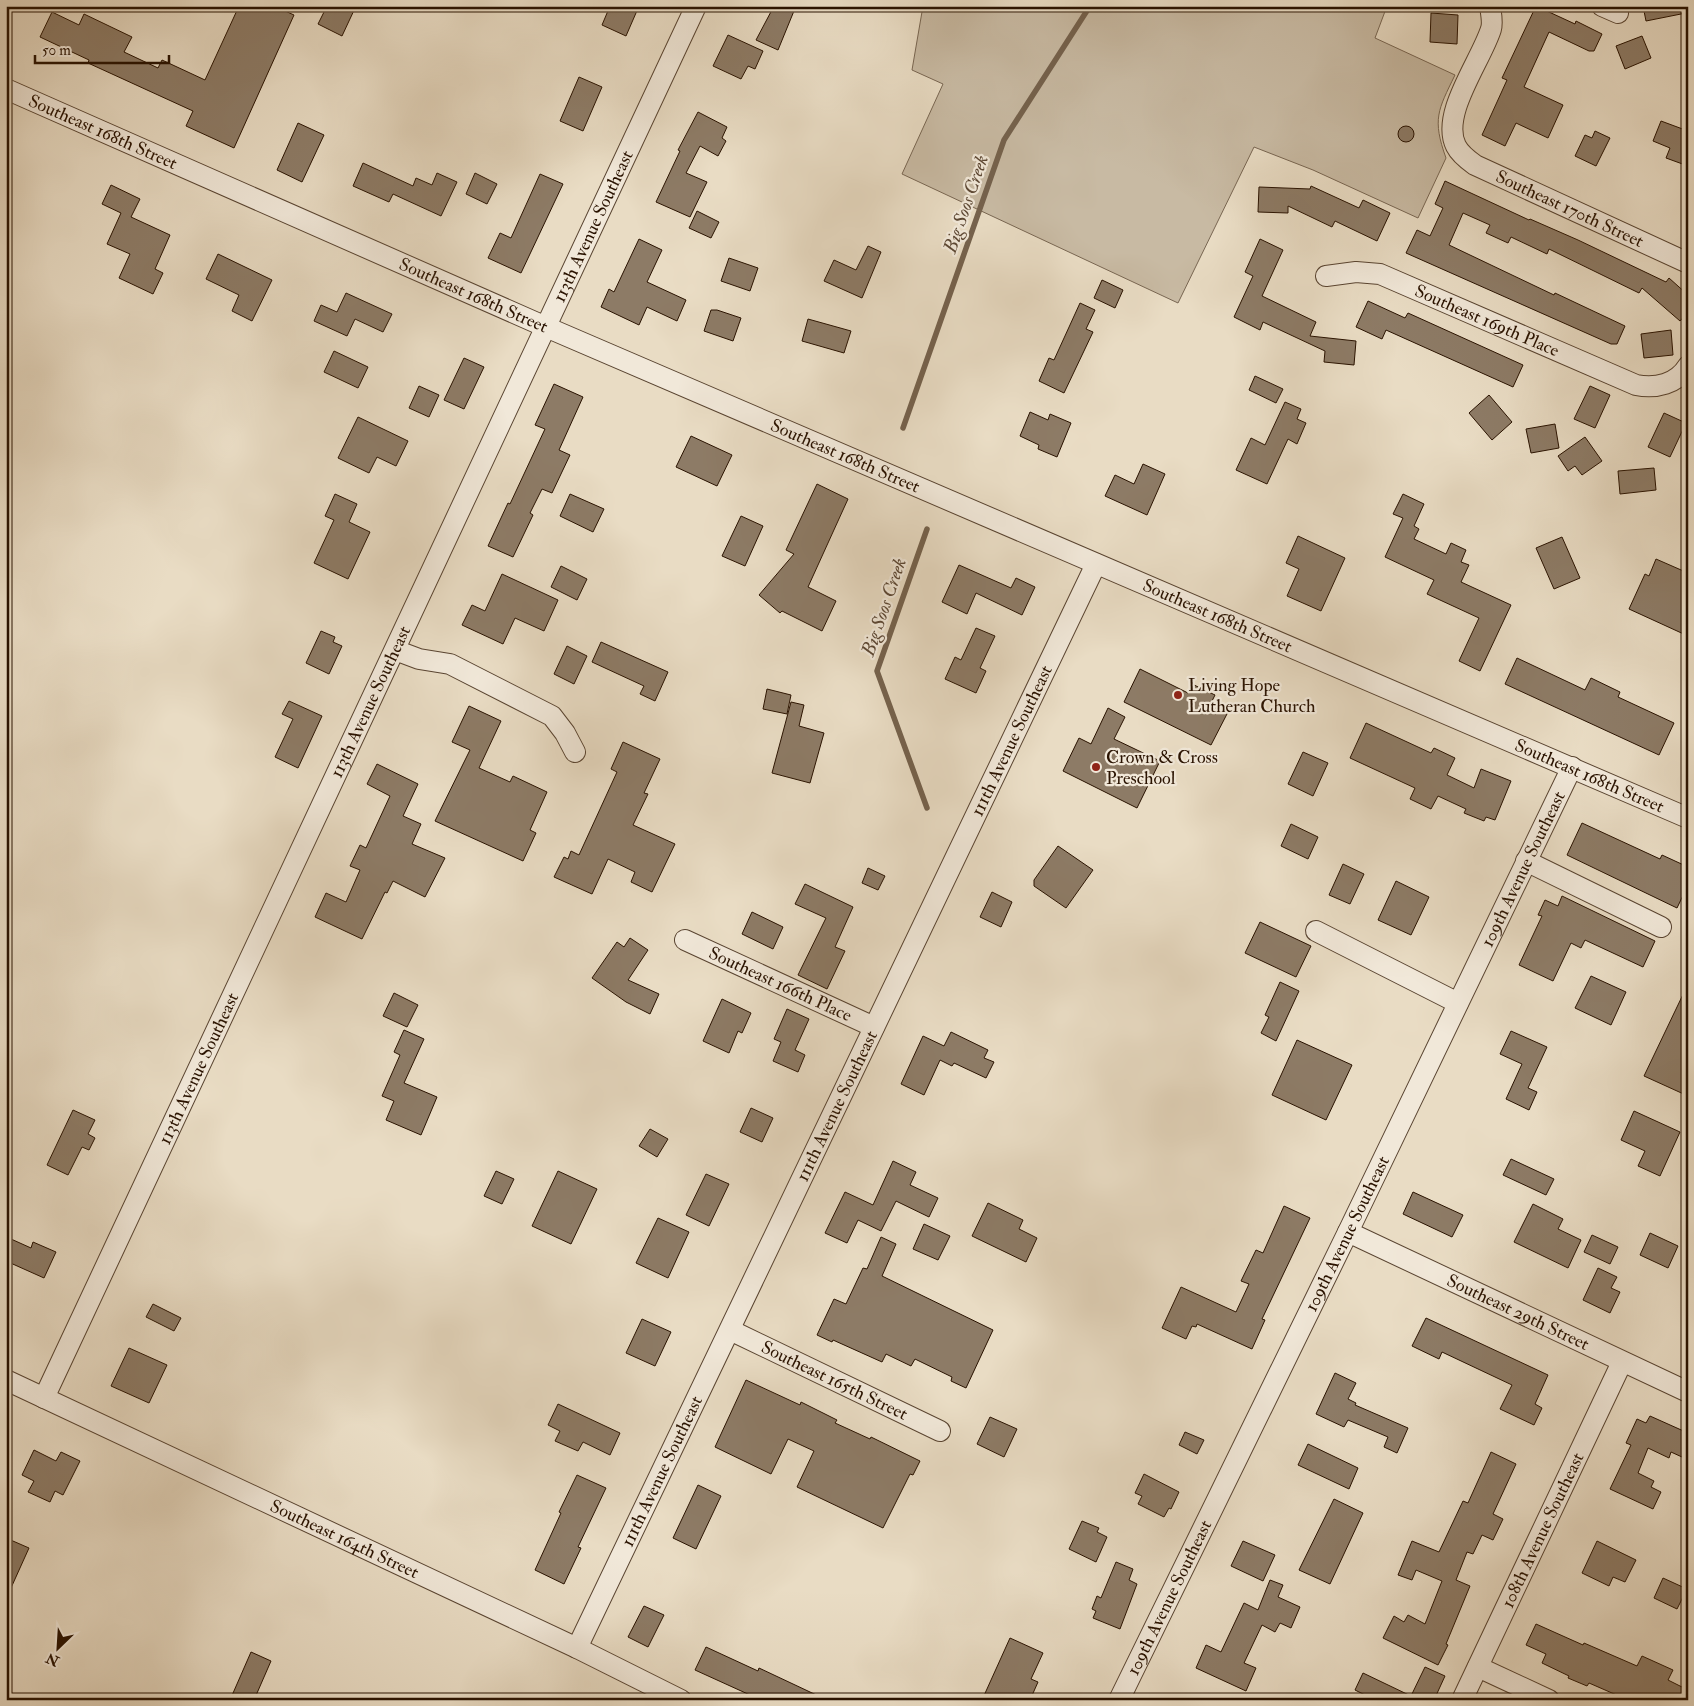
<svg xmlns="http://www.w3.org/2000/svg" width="1694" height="1706" font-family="'IM FELL Double Pica',serif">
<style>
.green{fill:#c8baa3;stroke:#786652}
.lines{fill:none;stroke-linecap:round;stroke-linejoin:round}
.stream{stroke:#75624d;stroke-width:5.5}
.building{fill:#8d7b66;stroke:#291200}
.minor-casing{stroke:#594431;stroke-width:22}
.minor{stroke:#f1e8d9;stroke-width:20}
.poi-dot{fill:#8f2418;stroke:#f1e8d9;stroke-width:2}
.labels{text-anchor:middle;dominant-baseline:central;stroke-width:4.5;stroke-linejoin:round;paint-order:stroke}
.street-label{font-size:18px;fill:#291200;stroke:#f1e8d9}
.poi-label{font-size:18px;fill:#291200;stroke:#f1e8d9;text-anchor:start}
.water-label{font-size:19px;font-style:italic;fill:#5c4734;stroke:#f1e8d9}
</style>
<rect width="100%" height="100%" fill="#e9dcc4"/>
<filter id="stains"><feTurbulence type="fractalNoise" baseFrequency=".004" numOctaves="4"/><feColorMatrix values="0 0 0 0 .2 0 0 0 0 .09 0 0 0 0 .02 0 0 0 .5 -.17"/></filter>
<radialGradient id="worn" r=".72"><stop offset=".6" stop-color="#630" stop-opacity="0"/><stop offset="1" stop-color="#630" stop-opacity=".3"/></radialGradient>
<path class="green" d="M923 6H1387L1375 38 1455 75C1438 110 1432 119 1446 158L1418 218 1313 170 1254 147 1178 303 902 174 943 84 912 70Z"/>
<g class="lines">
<g class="stream">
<path d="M903 428 1004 140 1090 6"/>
<path d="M927 529 877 671 927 808"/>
</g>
</g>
<g class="building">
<path d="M239 6H274L294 15 234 148 186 126 193 111 88 63 89 60 40 37 52 12 79 25 84 14 132 37 124 52 158 68 162 60 205 80Z"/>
<path d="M327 6H356L342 36 318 24Z"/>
<path d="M610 6H639L626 36 602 25Z"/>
<path d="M774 6H796L778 50 756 40Z"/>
<path d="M1536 6 1575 24 1576 21 1602 34 1594 51H1589L1549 32 1524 87 1563 105 1548 138 1516 123 1505 146 1482 135 1507 80 1502 78Z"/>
<path d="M1643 6H1686V13L1646 21Z"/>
<path d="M1431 13 1458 15 1457 44 1430 42Z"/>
<path d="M728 35 763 51 755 69 748 66 741 79 713 66Z"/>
<path d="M1642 36 1651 58 1625 69 1616 46Z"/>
<path d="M579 77 602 87 583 131 560 121Z"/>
<path d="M698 112 727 127 722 138 726 141 718 156 700 146 686 173 707 182 690 217 656 202 680 151 678 150Z"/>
<path d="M1661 121 1688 131V166L1666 158 1670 148 1653 141Z"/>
<path d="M298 123 324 135 302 182 277 170Z"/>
<circle cx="1406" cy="134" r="8"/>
<path d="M1595 131 1610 138 1596 166 1575 156 1585 135 1592 138Z"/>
<path d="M363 163 413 186 416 178 432 185 437 173 457 182 441 216 393 194 389 202 353 186Z"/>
<path d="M475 173 497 184 487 204 466 194Z"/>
<path d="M540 174 563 184 521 273 488 258 500 233 511 238Z"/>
<path d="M1445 181 1529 220 1530 219 1578 240 1666 282 1669 278 1688 295V312L1680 321 1642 288 1639 293 1549 249 1547 254 1511 237 1508 243 1486 233 1490 225 1463 213 1449 245 1554 295 1555 293 1625 326 1617 344H1611L1406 253 1417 230 1430 236 1443 208 1435 204Z"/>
<path d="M111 185 140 199 131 217 170 235 155 269 163 273 153 294 119 278 130 254 107 244 121 213 102 204Z"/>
<path d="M1311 186 1359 208 1363 200 1390 213 1377 241 1335 221 1332 227 1288 206V213L1258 212 1259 187 1310 189Z"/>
<path d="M697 211 719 222 711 238 689 228Z"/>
<path d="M639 239 662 250 647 282 686 300 677 321 647 307 639 325 601 307 609 289 614 292Z"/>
<path d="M1260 239 1283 250 1262 296 1316 322 1310 336 1356 341 1354 365 1324 362 1325 351 1263 322 1260 330 1234 317 1253 276 1245 272Z"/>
<path d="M868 246 881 252 862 298 824 281 834 260 856 270Z"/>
<path d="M218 254 272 280 252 321 232 311 239 295 206 279Z"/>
<path d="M729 258 758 268 750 291 721 281Z"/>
<path d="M1102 280 1123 290 1115 308 1094 298Z"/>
<path d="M346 293 392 314 383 332 355 319 347 336 314 321 321 305 337 312Z"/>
<path d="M1368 301 1405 318 1408 313 1523 365 1513 387 1386 330 1382 339 1356 327Z"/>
<path d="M1080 303 1095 310 1086 329 1093 332 1064 393 1039 381 1049 358 1054 360Z"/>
<path d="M711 310H717L741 318 733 341 704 331Z"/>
<path d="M808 319 851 331 844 353 802 341Z"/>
<path d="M1671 330 1673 355 1644 358 1641 334Z"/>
<path d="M334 351 368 367 358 388 324 372Z"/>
<path d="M464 358 484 367 464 409 444 400Z"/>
<path d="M1255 376 1283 389 1276 403 1249 390Z"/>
<path d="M554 384 583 397 559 450 570 455 552 493 542 489 530 513 533 515 513 557 488 546 508 503 510 504 545 429 535 425Z"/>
<path d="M419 386 439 395 429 417 409 408Z"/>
<path d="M1590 386 1610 395 1595 428 1574 419Z"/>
<path d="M1489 395 1512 422 1492 440 1469 413Z"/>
<path d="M1285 402 1301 409 1297 419 1306 423 1297 444 1288 439 1267 484 1236 470 1251 438 1265 445Z"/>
<path d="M1030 412 1048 420 1050 414 1071 423 1057 457 1038 449 1039 445 1020 436Z"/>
<path d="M1664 413 1686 423 1670 457 1648 447Z"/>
<path d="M358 417 408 441 396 466 377 457 369 473 338 458Z"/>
<path d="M1555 424 1559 448 1531 453 1526 429Z"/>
<path d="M691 436 732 455 717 486 676 467Z"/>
<path d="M1585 437 1602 461 1582 475 1575 466 1568 471 1558 456Z"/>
<path d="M1143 464 1165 474 1147 515 1105 496 1115 475 1134 484Z"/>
<path d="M1654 468 1656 490 1620 494 1618 471Z"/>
<path d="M817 484 848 499 808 587 836 601 822 631 782 611 780 613 759 595 794 554 786 550Z"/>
<path d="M335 494 357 504 349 522 370 532 348 579 314 563 334 520 325 516Z"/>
<path d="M570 494 604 509 593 532 560 516Z"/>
<path d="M1403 494 1424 504 1414 526 1419 529 1414 539 1446 554 1451 543 1466 550 1461 562 1469 565 1461 582 1511 605 1480 671 1459 661 1479 618 1427 594 1434 580 1385 557 1403 518 1393 514Z"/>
<path d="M741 516 763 526 745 566 722 556Z"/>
<path d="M1298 536 1345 558 1321 611 1287 596 1299 569 1286 563Z"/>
<path d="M1562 537 1580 578 1554 589 1536 548Z"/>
<path d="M1656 559 1688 573V636L1629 609 1645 574 1649 576Z"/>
<path d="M959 565 1011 588 1016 578 1035 587 1022 615 976 593 967 614 942 602Z"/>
<path d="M561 566 587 579 577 600 551 587Z"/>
<path d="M502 574 558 600 544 631 515 618 503 644 462 625 472 605 485 611Z"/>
<path d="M976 628 995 636 980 668 986 671 976 693 945 679 955 657 961 660Z"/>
<path d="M321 631 335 637 333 642 342 646 329 674 306 663Z"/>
<path d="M601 642 668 672 655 701 640 694 644 686 592 662Z"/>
<path d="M567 646 587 656 574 684 554 674Z"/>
<path d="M1517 658 1585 690 1591 678 1620 692 1618 697 1674 723 1659 755 1505 684Z"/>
<path d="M1140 669 1188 693 1192 684 1215 695 1211 703 1228 712 1211 745 1124 702Z"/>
<path d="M767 689 791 695 787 714 763 709Z"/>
<path d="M289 701 322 716 298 768 275 757 293 719 282 714Z"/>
<path d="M791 702 804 705 799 726 824 733 810 783 772 773Z"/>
<path d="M469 706 501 721 479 768 510 782 513 776 547 792 530 830 536 833 523 861 435 821 470 750 452 742Z"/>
<path d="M1108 708 1125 717 1114 739 1160 761 1137 808 1063 771 1079 738 1091 744Z"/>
<path d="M1366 723 1431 753 1434 748 1455 758 1447 775 1474 788 1481 769 1511 781 1495 820 1486 817 1484 821 1464 813 1466 809 1438 796 1431 809 1410 799 1415 788 1350 758Z"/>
<path d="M623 742 660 759 644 793 648 794 633 825 675 844 652 892 631 882 635 872 608 859 592 894 554 877 564 857 568 859 571 851 579 855 617 772 611 769Z"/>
<path d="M1303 752 1328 763 1313 796 1288 784Z"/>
<path d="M377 764 418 784 403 816 421 824 412 844 445 858 425 897 393 881 387 893 385 892 362 939 315 917 326 893 346 902 360 870 350 866 360 845 366 848 390 796 367 784Z"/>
<path d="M1582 823 1660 859 1662 855 1688 867V885L1677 908 1567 855Z"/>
<path d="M1291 824 1318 837 1308 859 1281 846Z"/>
<path d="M1058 846 1093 870 1066 908 1034 886V880Z"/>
<path d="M1343 864 1364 874 1350 904 1329 895Z"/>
<path d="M868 868 885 876 878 890 862 883Z"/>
<path d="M1396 881 1429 897 1411 935 1378 920Z"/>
<path d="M805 884 853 907 835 947 845 951 827 989 798 975 826 918 795 904Z"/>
<path d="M992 892 1012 902 1001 927 980 917Z"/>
<path d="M1562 896 1655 941 1643 967 1585 940 1581 948 1571 943 1553 981 1519 965 1542 916 1538 915 1545 900 1558 906Z"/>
<path d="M752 912 783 927 773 949 742 934Z"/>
<path d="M1260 922 1311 946 1296 977 1245 953Z"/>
<path d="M630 938 648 950 628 980 659 994 650 1014 626 1002 592 978 617 942 624 947Z"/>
<path d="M1591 976 1626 992 1611 1025 1575 1008Z"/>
<path d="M1280 982 1299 991 1276 1041 1261 1033 1269 1017 1265 1015Z"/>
<path d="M1688 984V1096L1644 1076Z"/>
<path d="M394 993 418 1005 407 1027 383 1016Z"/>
<path d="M722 999 751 1013 742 1033 738 1031 729 1053 703 1041Z"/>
<path d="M787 1009 809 1019 795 1050 805 1055 798 1072 773 1061 781 1042 774 1039Z"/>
<path d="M404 1030 424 1039 404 1083 437 1097 421 1135 386 1120 394 1101 382 1096 400 1055 394 1052Z"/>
<path d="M1511 1031 1547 1047 1528 1088 1537 1092 1529 1110 1506 1099 1522 1064 1500 1054Z"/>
<path d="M951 1032 988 1050 984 1058 994 1062 986 1078 954 1063 952 1066 940 1060 924 1095 901 1084 923 1036 944 1046Z"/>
<path d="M1297 1040 1352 1065 1326 1120 1272 1095Z"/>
<path d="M751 1108 773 1118 762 1142 740 1132Z"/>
<path d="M73 1110 95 1120 88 1134 95 1138 89 1150 82 1147 68 1175 47 1165Z"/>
<path d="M1634 1111 1680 1132 1660 1176 1638 1166 1645 1151 1621 1140Z"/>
<path d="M650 1129 668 1139 657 1157 639 1146Z"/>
<path d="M1511 1159 1554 1179 1546 1195 1503 1175Z"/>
<path d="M893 1161 916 1172 910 1185 938 1198 929 1217 896 1201 881 1231 858 1220 847 1243 825 1233 845 1192 873 1205Z"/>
<path d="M496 1171 514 1179 502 1204 484 1196Z"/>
<path d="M558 1171 597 1189 571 1244 532 1226Z"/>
<path d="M706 1174 729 1184 709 1226 686 1215Z"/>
<path d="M1413 1192 1463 1215 1452 1237 1403 1214Z"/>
<path d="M988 1203 1023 1220 1019 1229 1037 1238 1026 1262 972 1236Z"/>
<path d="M1533 1204 1563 1219 1558 1229 1581 1240 1568 1268 1514 1242Z"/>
<path d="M1284 1206 1310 1218 1262 1319 1265 1320 1252 1349 1197 1324 1196 1327 1192 1326 1186 1339 1162 1328 1181 1287 1236 1312 1249 1284 1241 1281 1256 1250 1263 1253Z"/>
<path d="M658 1218 689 1232 668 1278 636 1263Z"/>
<path d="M924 1224 950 1236 938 1260 913 1249Z"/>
<path d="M1650 1233 1678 1246 1668 1268 1640 1255Z"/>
<path d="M1592 1235 1618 1247 1610 1264 1584 1252Z"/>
<path d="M881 1237 896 1244 882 1276 993 1330 966 1388 951 1381 952 1377 915 1359 911 1366 886 1354 882 1362 833 1340 832 1342 817 1335 834 1299 846 1304 863 1268 867 1269Z"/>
<path d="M11 1239 31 1248 33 1242 56 1252 44 1278 6 1261V1249Z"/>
<path d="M1598 1268 1617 1277 1611 1288 1620 1292 1610 1313 1583 1300Z"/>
<path d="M153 1304 181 1318 174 1331 146 1317Z"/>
<path d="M1426 1318 1548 1375 1535 1404 1542 1408 1534 1425 1500 1409 1512 1385 1442 1352 1439 1359 1412 1346Z"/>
<path d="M642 1319 671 1332 655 1366 626 1353Z"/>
<path d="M129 1348 167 1365 149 1403 111 1386Z"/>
<path d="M1335 1373 1356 1383 1348 1399 1356 1403 1355 1405 1408 1428 1397 1453 1384 1447 1388 1437 1348 1420 1344 1427 1316 1414Z"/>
<path d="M746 1380 800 1405 801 1402 837 1420 835 1423 870 1439 871 1437 920 1461 913 1475 910 1474 883 1528 797 1487 814 1451 788 1439 771 1474 715 1447Z"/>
<path d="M558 1404 620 1433 610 1455 583 1442 578 1451 555 1441 560 1431 548 1425Z"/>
<path d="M1650 1416 1688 1433V1444L1682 1457 1671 1452 1669 1458 1648 1448 1638 1473 1654 1481 1651 1487 1661 1492 1653 1509 1610 1489 1631 1445 1626 1443 1637 1419 1646 1423Z"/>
<path d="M990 1417 1017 1429 1004 1457 977 1444Z"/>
<path d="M1185 1432 1204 1440 1197 1454 1179 1445Z"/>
<path d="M1308 1444 1358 1468 1349 1489 1298 1465Z"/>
<path d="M34 1450 56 1461 61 1452 80 1461 63 1495 55 1491 50 1502 28 1492 34 1481 22 1475Z"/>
<path d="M1491 1452 1516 1464 1493 1514 1503 1519 1493 1540 1482 1535 1473 1554 1467 1552 1456 1580 1470 1586 1446 1644 1448 1645 1438 1665 1383 1638 1394 1616 1404 1622 1408 1615 1425 1624 1442 1581 1416 1570 1412 1580 1398 1575 1412 1541 1439 1552 1463 1501 1468 1503Z"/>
<path d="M1144 1474 1179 1492 1171 1509 1169 1508 1164 1517 1138 1504 1142 1496 1135 1493Z"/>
<path d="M577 1475 606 1488 578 1547 581 1548 564 1584 535 1570 561 1513 559 1512Z"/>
<path d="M698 1485 721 1496 696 1549 673 1538Z"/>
<path d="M1334 1499 1363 1513 1330 1584 1299 1570Z"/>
<path d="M1082 1521 1099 1528 1097 1532 1107 1537 1096 1562 1069 1549Z"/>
<path d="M6 1538 29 1548 6 1599Z"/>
<path d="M1243 1541 1275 1555 1263 1581 1231 1566Z"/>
<path d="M1597 1541 1636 1560 1625 1582 1613 1577 1609 1586 1582 1573Z"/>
<path d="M1116 1562 1133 1569 1129 1580 1137 1584 1120 1629 1093 1618 1096 1611 1092 1609 1097 1596 1101 1598Z"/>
<path d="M1663 1578 1687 1589 1677 1609 1654 1598Z"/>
<path d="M1270 1580 1283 1585 1278 1597 1300 1607 1291 1628 1280 1623 1275 1632 1262 1625 1244 1663 1256 1668 1246 1691 1196 1668 1206 1645 1221 1652 1244 1603 1258 1610Z"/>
<path d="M644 1606 664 1615 648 1647 628 1637Z"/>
<path d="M1536 1624 1583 1645 1584 1643 1637 1666 1642 1656 1673 1670 1668 1680 1688 1690V1700H1628L1589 1683 1587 1686 1568 1678 1569 1676 1542 1663 1546 1654 1526 1645Z"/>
<path d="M1010 1638 1043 1653 1031 1679 1038 1682 1030 1700H982Z"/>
<path d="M706 1647 758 1671 759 1668 827 1700H761L695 1670Z"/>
<path d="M251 1652 271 1661 254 1700H230Z"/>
<path d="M1425 1667 1445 1676 1434 1700H1375L1355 1690 1363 1673 1411 1696Z"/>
</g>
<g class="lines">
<defs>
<g id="minor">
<path id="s1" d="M1490 6C1491 13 1493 23 1491 29 1481 61 1440 114 1456 146 1460 154 1468 160 1475 165L1688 263"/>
<path d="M1602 6 1618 13"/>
<path id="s2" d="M6 89 546 327 1688 818"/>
<path id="s3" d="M1326 276 1356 272 1380 274 1636 385C1656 389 1677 384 1688 366"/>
<path d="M395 650 419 659 450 664 552 716 565 733 575 752"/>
<path d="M1526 861 1661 927"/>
<path d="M1316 931 1458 1003"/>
<path id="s4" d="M685 940 874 1027"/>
<path id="s5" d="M1348 1232 1688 1392"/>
<path id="s6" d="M730 1330 940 1431"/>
<path id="s7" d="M6 1380 577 1648 681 1700"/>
<path id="s8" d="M44 1398 696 6"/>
<path id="s9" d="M577 1648 1096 564"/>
<path d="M1478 1667 1549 1700"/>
<path id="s10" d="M1119 1700 1348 1232 1572 767"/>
<path id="s11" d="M1462 1700 1622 1362"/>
</g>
</defs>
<use href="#minor" class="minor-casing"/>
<use href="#minor" class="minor"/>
</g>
<g class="poi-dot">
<circle cx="1178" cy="695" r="5"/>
<circle cx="1096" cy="767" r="5"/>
</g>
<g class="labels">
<g class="street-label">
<text stroke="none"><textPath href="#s2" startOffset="106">Southeast 168th Street</textPath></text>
<text stroke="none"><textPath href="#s1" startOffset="280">Southeast 170th Street</textPath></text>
<text stroke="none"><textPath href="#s8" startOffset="1294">113th Avenue Southeast</textPath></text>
<text stroke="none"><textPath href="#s2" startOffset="511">Southeast 168th Street</textPath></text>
<text stroke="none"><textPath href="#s3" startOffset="171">Southeast 169th Place</textPath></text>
<text stroke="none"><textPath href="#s2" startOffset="916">Southeast 168th Street</textPath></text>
<text stroke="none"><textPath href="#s2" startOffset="1321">Southeast 168th Street</textPath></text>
<text stroke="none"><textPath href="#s8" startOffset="769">113th Avenue Southeast</textPath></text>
<text stroke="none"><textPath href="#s9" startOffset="1006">111th Avenue Southeast</textPath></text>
<text stroke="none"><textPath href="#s2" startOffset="1726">Southeast 168th Street</textPath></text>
<text stroke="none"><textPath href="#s10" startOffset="924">109th Avenue Southeast</textPath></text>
<text stroke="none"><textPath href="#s4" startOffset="105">Southeast 166th Place</textPath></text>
<text stroke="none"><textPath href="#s8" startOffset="364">113th Avenue Southeast</textPath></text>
<text stroke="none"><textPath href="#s9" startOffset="601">111th Avenue Southeast</textPath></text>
<text stroke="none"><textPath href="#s10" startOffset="519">109th Avenue Southeast</textPath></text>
<text stroke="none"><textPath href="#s5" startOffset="188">Southeast 29th Street</textPath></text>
<text stroke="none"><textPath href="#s6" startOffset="116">Southeast 165th Street</textPath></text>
<text stroke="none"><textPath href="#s9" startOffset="196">111th Avenue Southeast</textPath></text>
<text stroke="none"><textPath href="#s11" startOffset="188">108th Avenue Southeast</textPath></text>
<text stroke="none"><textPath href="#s7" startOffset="374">Southeast 164th Street</textPath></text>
<text stroke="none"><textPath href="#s10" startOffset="114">109th Avenue Southeast</textPath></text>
</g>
<g class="poi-label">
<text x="1188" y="685">Living Hope<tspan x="1188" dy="21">Lutheran Church</tspan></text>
<text x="1106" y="757">Crown &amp; Cross<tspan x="1106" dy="21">Preschool</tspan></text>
</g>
<g class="water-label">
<text transform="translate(966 204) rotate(-71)">Big Soos Creek</text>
<text transform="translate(884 607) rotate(-71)">Big Soos Creek</text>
</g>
</g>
<rect width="1694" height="1706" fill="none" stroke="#e9dcc4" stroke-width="25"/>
<rect x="8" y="8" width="1679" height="1691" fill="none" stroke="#291200" stroke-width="2.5"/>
<rect x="12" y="12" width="1669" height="1681" fill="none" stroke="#291200"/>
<g transform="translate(58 1648) rotate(205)" stroke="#f1e8d9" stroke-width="4" paint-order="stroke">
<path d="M0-4L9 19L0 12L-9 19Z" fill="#291200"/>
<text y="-8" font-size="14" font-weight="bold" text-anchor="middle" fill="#291200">N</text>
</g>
<path d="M35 55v8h134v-8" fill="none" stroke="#291200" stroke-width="2.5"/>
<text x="42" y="55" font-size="15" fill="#291200" stroke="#f1e8d9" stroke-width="4" paint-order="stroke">50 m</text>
<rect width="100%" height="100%" filter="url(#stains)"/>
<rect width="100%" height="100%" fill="url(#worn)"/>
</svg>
